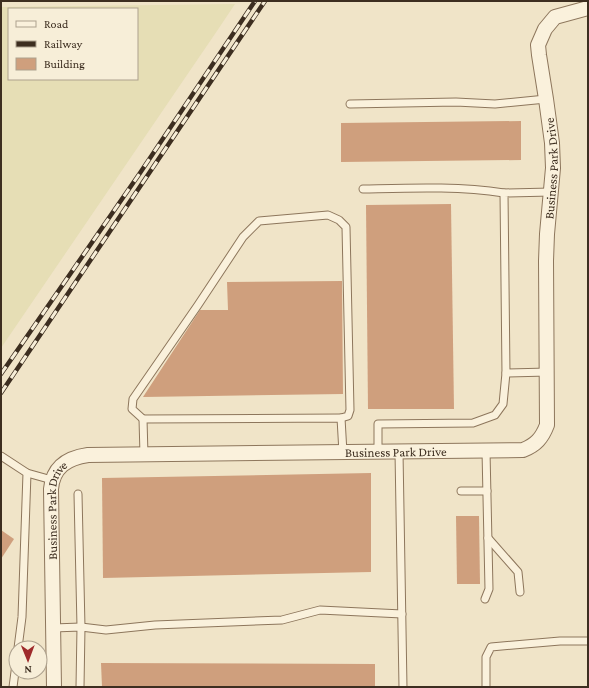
<svg xmlns="http://www.w3.org/2000/svg" width="589" height="688" font-family="'Crimson Pro',serif">
<style>
.farmland{fill:#e6deb5;fill-rule:evenodd}
.building{fill:#cf9f7d}
.lines{fill:none;stroke-linecap:round;stroke-linejoin:round}
.lane-casing{stroke:#8d765c;stroke-width:9}
.street-casing{stroke:#8d765c;stroke-width:16}
.lane{stroke:#faf1dc;stroke-width:7}
.street{stroke:#faf1dc;stroke-width:14}
.rail-casing{stroke:#3d2e20;stroke-width:4.5}
.rail{stroke:#f7eed8;stroke-width:3;stroke-dasharray:9;stroke-linecap:butt}
.labels{text-anchor:middle;dominant-baseline:central;stroke-width:3;stroke-linejoin:round;paint-order:stroke}
.street-label{font-size:13px;fill:#3d2e20;stroke:#f7eed8}
</style>
<rect width="100%" height="100%" fill="#f0e4c8"/>
<path class="farmland" d="M235 4 219 28 1 348V7ZM9 9H137V79H9Z"/>
<g class="building">
<path d="M521 121V160L341 162V123Z"/>
<path d="M451 204 454 409H368L366 205Z"/>
<path d="M342 281 343 394 143 397 200 310H228L227 282Z"/>
<path d="M371 473V572L103 578 102 478Z"/>
<path d="M456 516H479L480 584H457Z"/>
<path d="M1 530 14 539 1 559Z"/>
<path d="M101 663 375 664V687H102Z"/>
</g>
<g class="lines">
<defs>
<g id="lane">
<path d="M350 104 456 102 495 104 546 99"/>
<path d="M363 189C411 188 457 186 504 193"/>
<path d="M548 372 506 373 504 193 551 192"/>
<path d="M143 419 132 409 133 399 198 305 243 237 259 221 328 215 339 220 346 227 350 410 348 416 341 418"/>
<path d="M378 452V424L473 423 495 415 503 404 506 373"/>
<path d="M399 452 403 687"/>
<path d="M144 455 143 419 341 418 343 453"/>
<path d="M1 456 27 473 22 617 18 648"/>
<path d="M27 473 52 480"/>
<path d="M461 491H487"/>
<path d="M78 494 81 627 80 687"/>
<path d="M488 538 518 572 520 592"/>
<path d="M485 599 489 589 486 451"/>
<path d="M53 628 81 627 106 630 155 625 282 620 320 610 402 614"/>
<path d="M13 687 16 664"/>
<path d="M486 687V657L491 647 560 641H588"/>
</g>
<g id="street">
<path id="s1" d="M54 687 51 489C53 467 67 458 88 455L523 450C536 445 542 438 547 425L546 261 547 234 553 168 552 143 546 99 539 55 538 45 545 29 555 17 588 8"/>
</g>
</defs>
<use href="#lane" class="lane-casing"/>
<use href="#street" class="street-casing"/>
<use href="#lane" class="lane"/>
<use href="#street" class="street"/>
<defs>
<g id="rail">
<path d="M1 374 140 173 255 1"/>
<path d="M1 393 265 1"/>
</g>
</defs>
<use href="#rail" class="rail-casing"/>
<use href="#rail" class="rail"/>
</g>
<g class="labels">
<g class="street-label">
<text stroke="none"><textPath href="#s1" startOffset="981">Business Park Drive</textPath></text>
<text stroke="none"><textPath href="#s1" startOffset="561">Business Park Drive</textPath></text>
<text stroke="none"><textPath href="#s1" startOffset="178">Business Park Drive</textPath></text>
</g>
</g>
<rect width="589" height="688" fill="none" stroke="#3d2e20" stroke-width="4"/>
<rect x="8" y="8" width="130" height="72" fill="#f7eed8" stroke="#ada18e"/>
<rect x="16" y="21" width="20" height="6" fill="#faf1dc" stroke="#ada18e"/>
<text x="44" y="28" font-size="12" fill="#3d2e20">Road</text>
<rect x="16" y="41" width="20" height="6" fill="#3d2e20" stroke="#ada18e"/>
<text x="44" y="48" font-size="12" fill="#3d2e20">Railway</text>
<rect x="16" y="58" width="20" height="12" fill="#cf9f7d" stroke="#ada18e"/>
<text x="44" y="68" font-size="12" fill="#3d2e20">Building</text>
<g transform="translate(28 660) rotate(179)"><circle r="19" fill="#f7eed8" stroke="#ada18e"/>
<path d="M0-3L7 15L0 10L-7 15Z" fill="#9e2a2b"/>
<text y="-6" font-size="11" font-weight="bold" text-anchor="middle" fill="#3d2e20">N</text>
</g>
</svg>
